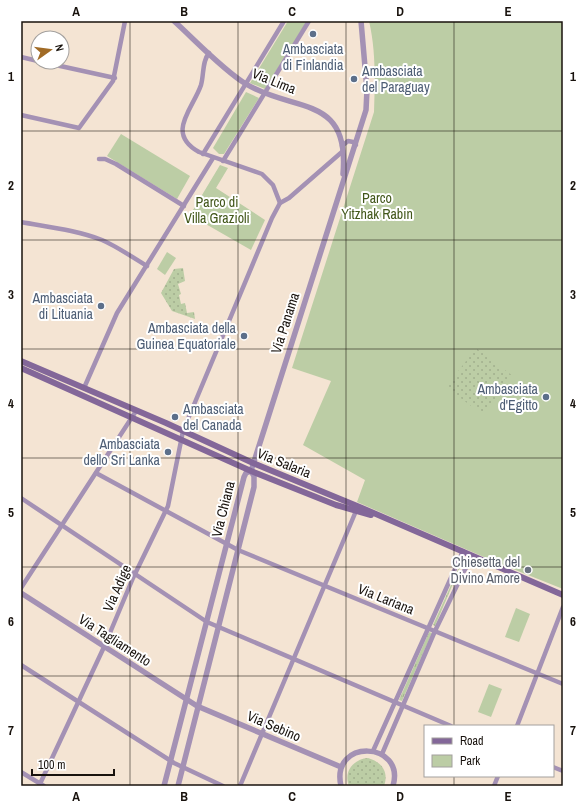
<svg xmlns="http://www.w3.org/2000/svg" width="584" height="807" font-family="'Archivo Narrow',sans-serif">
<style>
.grass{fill:url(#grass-tufts)}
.park{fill:#bccda5}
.garden{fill:url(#garden-dots)}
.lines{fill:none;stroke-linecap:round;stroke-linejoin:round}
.minor{stroke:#a491b4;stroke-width:4.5}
.tertiary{stroke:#a491b4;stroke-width:5.5}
.secondary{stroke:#836799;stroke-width:6}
.grid{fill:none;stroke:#18120d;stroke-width:1;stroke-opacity:0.55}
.service-dot{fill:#5c6f8a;stroke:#fff;stroke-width:1.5}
.worship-dot{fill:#6b7280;stroke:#fff;stroke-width:1.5}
.labels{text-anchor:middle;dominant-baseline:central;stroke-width:4;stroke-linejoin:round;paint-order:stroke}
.service-label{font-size:14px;fill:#4e5e75;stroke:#fff;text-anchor:end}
.street-label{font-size:14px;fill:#18120d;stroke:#fff}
.park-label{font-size:14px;fill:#42571a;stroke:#fff}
.worship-label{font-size:14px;fill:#5b616d;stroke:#fff;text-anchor:end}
.neatline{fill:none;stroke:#18120d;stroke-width:1.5}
.grid-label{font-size:13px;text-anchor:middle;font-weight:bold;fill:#18120d}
</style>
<defs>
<pattern id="grass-tufts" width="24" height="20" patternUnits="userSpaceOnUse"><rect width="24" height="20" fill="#bccda5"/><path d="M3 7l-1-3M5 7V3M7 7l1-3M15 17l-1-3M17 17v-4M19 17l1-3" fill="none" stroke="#a1af8d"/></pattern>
<pattern id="garden-dots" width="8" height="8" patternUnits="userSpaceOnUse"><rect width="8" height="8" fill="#bccda5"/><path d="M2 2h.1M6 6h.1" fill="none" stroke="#a1af8d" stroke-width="1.8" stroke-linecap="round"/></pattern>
</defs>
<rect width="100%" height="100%" fill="#f4e4d3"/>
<g class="grass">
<path d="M464 556V558L435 626 433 625Z"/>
<path d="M429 632 432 633 402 701 399 700Z"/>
</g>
<g class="park">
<path d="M288 21H307L265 89 250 83Z"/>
<path d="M369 21H563V589L493 561 357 502 365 480 303 445 331 381 292 368 374 112C375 81 376 51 369 21Z"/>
<path d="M246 92 259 98 224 154H219L213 148Z"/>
<path d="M121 134 190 176 177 199 107 156Z"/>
<path d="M220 165 228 168 216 188 265 220 251 250 190 215Z"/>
<path d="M167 252 176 258 165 275 157 269Z"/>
<path d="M516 608 530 614 519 642 505 637Z"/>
<path d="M489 684 502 689 491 717 478 712Z"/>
</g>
<g class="garden">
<path d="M183 268 185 281 178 284 181 294 179 295 181 304 185 303 187 313 194 312 195 319 172 311 161 293 174 269Z"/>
<path d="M476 348 513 376 483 415 446 387Z"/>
<path d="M368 758C382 762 389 772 384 786H349C343 771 354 759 368 758Z"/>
</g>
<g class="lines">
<g class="minor">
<path d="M209 53C202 61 204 75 201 85 193 109 165 133 199 152L262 174 273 185 280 203"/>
<path d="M21 57 38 61"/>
<path d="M42 62 115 78"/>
<path d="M21 115 79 128 113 81 125 21"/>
<path d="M342 146 348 141 353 142 356 145"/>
<path d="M203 154 284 21"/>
<path d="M99 159H105L116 164 184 206"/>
<path d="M223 161 309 21"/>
<path d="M21 222C48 227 76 230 102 240 118 247 132 257 147 266"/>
<path d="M84 388 117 313 213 158"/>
<path d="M96 473 238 550 563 684"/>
<path d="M21 498 207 622 451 726"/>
<path d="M21 588 136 411"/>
<path d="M21 665 174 763 223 786"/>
<path d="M517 726 563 607"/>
<path d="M373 751 463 551"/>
<path d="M382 754 435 631 464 571 468 565 480 559"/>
<path d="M553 767 563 771"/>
<path d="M21 772 44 786"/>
<path d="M39 786 104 647 133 578 168 506 183 431 272 218 280 203 289 198 343 151"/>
<path d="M240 786 356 511"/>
<path d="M494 786 498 776"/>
</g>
<g class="tertiary">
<path d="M174 21C195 40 223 70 246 84 294 113 350 94 343 174"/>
<path d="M251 471 366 110 367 90 361 21"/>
<path d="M21 593 197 706 341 767"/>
<path d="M164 786 244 477 246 473 251 471"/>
<path d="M178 786 254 487V476L251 471"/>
<path d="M341 786C330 738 406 741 393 786"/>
</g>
<g class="secondary">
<path d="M21 361 166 423 253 463 362 508 563 595"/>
<path d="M21 368 251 471 336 505 371 515"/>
</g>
</g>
<path class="grid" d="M130 21V786M238 21V786M346 21V786M454 21V726M21 131H563M21 240H563M21 349H563M21 458H563M21 567H563M21 676H563M454 776V786"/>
<g class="service-dot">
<circle cx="313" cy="34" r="4"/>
<circle cx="354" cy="79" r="4"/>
<circle cx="101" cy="306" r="4"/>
<circle cx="244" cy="336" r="4"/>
<circle cx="546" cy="397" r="4"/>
<circle cx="175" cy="417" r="4"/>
<circle cx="168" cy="452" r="4"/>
</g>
<circle class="worship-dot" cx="528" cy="570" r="4"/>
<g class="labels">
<g class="service-label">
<text x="313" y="49" text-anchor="middle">Ambasciata<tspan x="313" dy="16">di Finlandia</tspan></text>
<text x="362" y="71" text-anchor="start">Ambasciata<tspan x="362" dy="16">del Paraguay</tspan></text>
<text x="93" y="298">Ambasciata<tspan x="93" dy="16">di Lituania</tspan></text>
<text x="236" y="328">Ambasciata della<tspan x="236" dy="16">Guinea Equatoriale</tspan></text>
<text x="538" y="389">Ambasciata<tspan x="538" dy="16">d'Egitto</tspan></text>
<text x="183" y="409" text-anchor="start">Ambasciata<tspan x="183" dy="16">del Canada</tspan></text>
<text x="160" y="444">Ambasciata<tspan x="160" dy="16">dello Sri Lanka</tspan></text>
</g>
<g class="street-label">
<text transform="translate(274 81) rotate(22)">Via Lima</text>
<text transform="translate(285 323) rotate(-72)">Via Panama</text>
<text transform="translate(284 463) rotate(22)">Via Salaria</text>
<text transform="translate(223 509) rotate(-76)">Via Chiana</text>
<text transform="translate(117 588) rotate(-66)">Via Adige</text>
<text transform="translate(386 599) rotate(22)">Via Lariana</text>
<text transform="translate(115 640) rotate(33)">Via Tagliamento</text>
<text transform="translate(274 726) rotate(23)">Via Sebino</text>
</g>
<g class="park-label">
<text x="377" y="198">Parco<tspan x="377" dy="16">Yitzhak Rabin</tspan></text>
<text x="217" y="202">Parco di<tspan x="217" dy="16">Villa Grazioli</tspan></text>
</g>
<g class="worship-label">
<text x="520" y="562">Chiesetta del<tspan x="520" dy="16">Divino Amore</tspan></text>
</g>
</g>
<rect width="584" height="807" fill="none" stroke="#ffffff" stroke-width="44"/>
<rect x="424" y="725" width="130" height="52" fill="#ffffff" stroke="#a3a09e"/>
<rect x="432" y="738" width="20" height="6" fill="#836799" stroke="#a3a09e"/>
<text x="460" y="745" font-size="12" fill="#18120d">Road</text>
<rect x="432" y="755" width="20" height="12" fill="#bccda5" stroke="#a3a09e"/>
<text x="460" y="765" font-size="12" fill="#18120d">Park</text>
<g transform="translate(50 50) rotate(76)"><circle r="19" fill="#ffffff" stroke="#a3a09e"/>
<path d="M0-3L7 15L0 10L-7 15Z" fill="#a16b26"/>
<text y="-6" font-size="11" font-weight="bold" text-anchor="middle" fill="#18120d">N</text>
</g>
<path d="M32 769v6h82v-6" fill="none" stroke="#18120d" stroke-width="2"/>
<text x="38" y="769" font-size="12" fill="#18120d" stroke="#ffffff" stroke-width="3" paint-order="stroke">100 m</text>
<rect x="22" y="22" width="540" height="763" class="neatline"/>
<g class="grid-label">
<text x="76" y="16">A</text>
<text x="184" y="16">B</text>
<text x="292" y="16">C</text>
<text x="400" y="16">D</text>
<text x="508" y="16">E</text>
<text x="11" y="81">1</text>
<text x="573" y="81">1</text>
<text x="11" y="190">2</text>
<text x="573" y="190">2</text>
<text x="11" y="299">3</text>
<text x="573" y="299">3</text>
<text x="11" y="408">4</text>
<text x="573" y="408">4</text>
<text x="11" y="517">5</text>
<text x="573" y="517">5</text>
<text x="11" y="626">6</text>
<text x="573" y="626">6</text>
<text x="11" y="735">7</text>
<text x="573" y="735">7</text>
<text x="76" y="801">A</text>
<text x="184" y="801">B</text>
<text x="292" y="801">C</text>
<text x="400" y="801">D</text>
<text x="508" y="801">E</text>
</g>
</svg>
